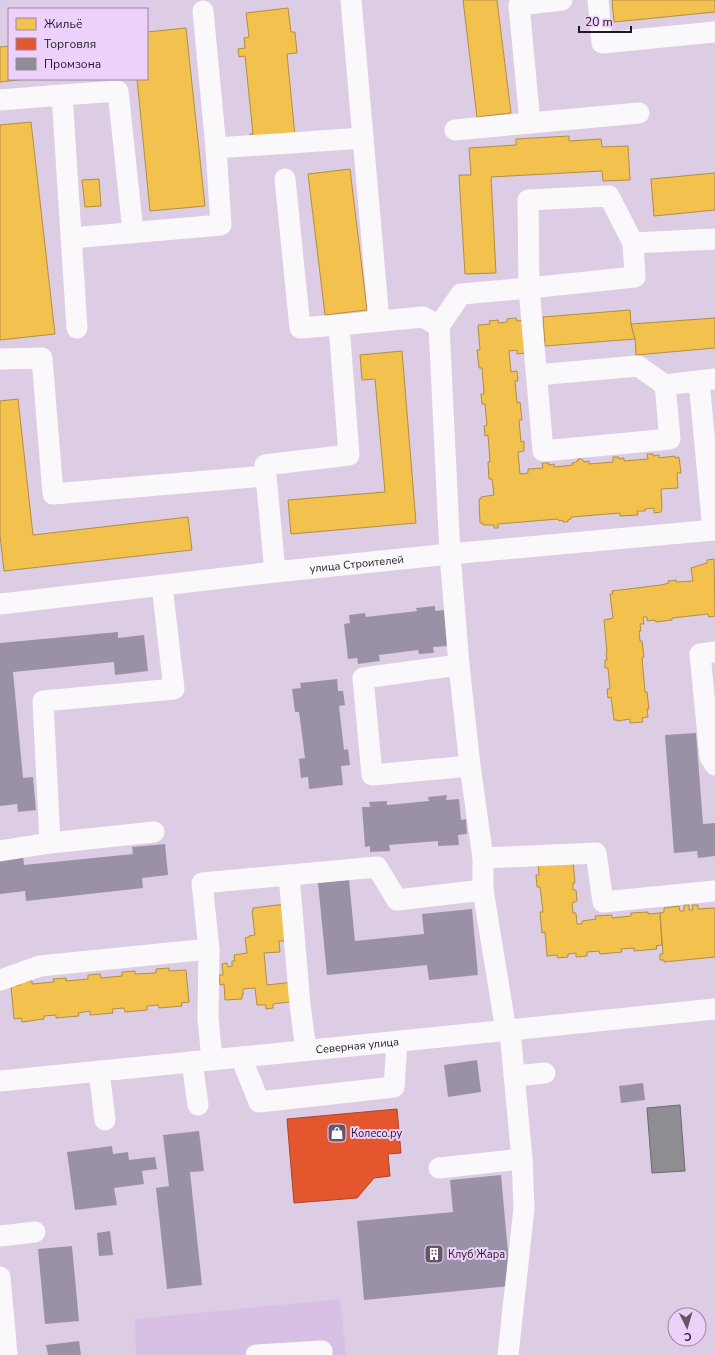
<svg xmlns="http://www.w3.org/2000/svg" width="715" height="1355" font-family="'Nunito Sans',sans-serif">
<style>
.built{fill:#d8c0e5}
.homes{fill:#f2c14e;stroke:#b38e41}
.shops{fill:#e4572e;stroke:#a9442b}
.industry{fill:#8d8d92;stroke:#6c6971}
.building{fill:#9b91a7}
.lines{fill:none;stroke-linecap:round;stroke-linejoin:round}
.minor{stroke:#faf8fb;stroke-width:21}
.labels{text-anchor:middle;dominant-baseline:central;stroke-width:4;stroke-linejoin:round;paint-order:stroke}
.street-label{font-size:11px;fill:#201624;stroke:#edd1fa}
.poi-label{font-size:11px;fill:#201624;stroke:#edd1fa;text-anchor:start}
</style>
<rect width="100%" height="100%" fill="#dccde4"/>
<path class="built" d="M340 1299 346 1355H136L135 1319Z"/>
<g class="homes">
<path d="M463 0H497L511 113 477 117Z"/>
<path d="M612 0H715V12L614 22Z"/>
<path d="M288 8 291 32H295L297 53 287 54 295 136 250 138V134H253L245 56 239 57 238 49 245 48 244 38 249 37 246 13Z"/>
<path d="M186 28 205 206 150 211 137 79H147V32Z"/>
<path d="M9 46V79H26L0 82V47Z"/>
<path d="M31 122 55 334 0 340V125Z"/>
<path d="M569 136V141L601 139 602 147 628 146 630 180 603 181 602 171 491 177 496 273 465 274 459 175H471L469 148 516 145V139Z"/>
<path d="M350 169 367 310 325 315 308 174Z"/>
<path d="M715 173V210L654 216 651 179Z"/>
<path d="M99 179 101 206 85 207 82 180Z"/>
<path d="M630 310 631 324 635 339 545 346 543 317Z"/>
<path d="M516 318 517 321 525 320 527 353 517 354V350L509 351 511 372 517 371 518 381H515L517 403 520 402 522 420H519L521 442 524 441V451L518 452 520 474 528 473V469L543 468 542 463H549V465L554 464V467L573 465 572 463 577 462V460H579V458L583 460 584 462 589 461V464L613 462V457H619V459L624 458V461L648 459 647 454H653V456L659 455V458L675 456V458L679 457 681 473H677L678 488 661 489 662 507 661 512 654 513V508L645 509V511H637L638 515 620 516V513L571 517V519L568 520V522H563V520L559 521 558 519 498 524V528H494V525H483V523H480L479 499H481V497L494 495 492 479H489L488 462H490L488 435 485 436 484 426 487 425 485 404H482L481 394H484L482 368H479L477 350H480L478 325 490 324 489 321 498 320 499 323 507 322V319Z"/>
<path d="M715 318V348L636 355 635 339 631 324Z"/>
<path d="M402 351 416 523 291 534 288 500 385 492 375 379 362 380 360 355Z"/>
<path d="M18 399 33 535 188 517 192 550 4 571 0 535V401Z"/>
<path d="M714 559 715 616 709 617 708 614 672 618V620L656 622 655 620 647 621V617H643L644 624H640L641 631H639L640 641H642L644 657 642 658 645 692H647L649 709H647L648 717 642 718 643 722 630 723V719L617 721V720H614L611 697 608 698 607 689H610L608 668H605V660H607L606 653H607L604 620 613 618 610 594H613L612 591 661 585 669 583 668 581 676 580V582L693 581 691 568 707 563V560Z"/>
<path d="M573 861 575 883H573V890H576L577 901 572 903 573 913H576L577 924H582V921L596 919 595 916 612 915V918L631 916V913L648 912V914L660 913 662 945 656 946 657 949 634 951V948L621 949 622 952 600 954 599 951 587 952V956L576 957V953L568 954V957L558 958 557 955 547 956 545 932 542 933 540 912H543L540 887H537L536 875H539L538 864Z"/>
<path d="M286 904 285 941H279L280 952 264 953 267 985 294 982 296 1001 273 1004V1008L266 1009V1005H257L255 988 243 989V995H242V999L225 1000 224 984 220 985 219 975H223L222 964 227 963 228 967 232 966V961H235L234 955 247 953 245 938 249 937V936L255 935 252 911H253V908Z"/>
<path d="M684 905H689V910H693L692 905H698V909L715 908V957L664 962V960H660V954H663L660 913 664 912V908L679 906 680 911H684Z"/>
<path d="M169 968V971L186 970 189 1002 181 1003 182 1006 159 1008 158 1005 147 1006V1010L125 1012 124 1008 112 1009 113 1013 90 1015V1011L78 1013 79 1016 56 1018V1015L44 1016V1019L22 1022 21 1018 14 1019 11 986 20 985V980L25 981H32V984L54 982 53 979 66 978V981L88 979V975L100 974 101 978 122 976V972L135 971V974L156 973V969Z"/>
</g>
<path class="shops" d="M397 1109 401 1153 388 1154 390 1176 374 1178 357 1198 294 1203 287 1119Z"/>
<path class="industry" d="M680 1105 685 1171 652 1173 647 1108Z"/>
<g class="building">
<path d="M435 606V611L444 610 448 646 433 647 434 653 419 654 418 650 379 655 380 661 358 664 357 658 348 659 344 624 350 623 349 615 365 613 366 617 417 611 416 608Z"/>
<path d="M118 632V638L144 635 148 671 115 675 114 662 13 672 23 778 33 777 36 810 18 812 17 804 0 806V643Z"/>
<path d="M337 679 338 691H343L345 705 339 706 344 750 348 749 350 765 341 766 343 785 309 789 308 777 301 778 299 759 305 758 299 712H295L292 689 301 688 300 683Z"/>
<path d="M696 733 703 824 715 823V856L698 858 697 851 674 853 665 735Z"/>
<path d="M447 795 446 800 459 799 461 820 466 819 467 834 458 835 459 845 438 846V841L389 845 390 851 370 852V846L365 847 362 807H370L369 802 387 801V805L429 801 428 797Z"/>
<path d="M165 844 168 875 142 878 143 888 26 901 25 891 0 894V857L23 855 24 865 133 854 132 847Z"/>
<path d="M349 880 355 941 424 934 422 914 472 909 478 975 429 980 427 965 327 975 318 883Z"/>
<path d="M477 1060 481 1092 448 1097 444 1065Z"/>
<path d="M643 1083 645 1100 621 1103 619 1086Z"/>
<path d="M199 1131 204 1171 190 1172 202 1285 167 1289 156 1188 169 1186 163 1135Z"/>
<path d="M112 1146 113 1154 128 1152 129 1160 155 1157 157 1169 142 1171 144 1184 114 1188 117 1205 75 1210 67 1152Z"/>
<path d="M501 1175 511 1286 364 1300 357 1221 453 1212 450 1180Z"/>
<path d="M110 1231 113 1255 99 1256 97 1233Z"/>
<path d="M72 1246 79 1321 45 1324 38 1249Z"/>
<path d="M79 1341 81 1355H48L46 1345Z"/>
</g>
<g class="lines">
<g class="minor">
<path d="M351 0 379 321"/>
<path d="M598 0 602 43 715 32"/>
<path d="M203 11 216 148"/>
<path d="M62 95 118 91 133 232"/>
<path d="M0 100 62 95 77 328"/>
<path d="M530 123 639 113"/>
<path d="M455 130 530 123 519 5 562 0"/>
<path d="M285 179 300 328 339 325"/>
<path d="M71 238 221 225 216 148 363 138"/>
<path d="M633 243 635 277 529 288 528 200 609 196 633 243 715 239"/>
<path d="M0 359 42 358 53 494 265 476"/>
<path d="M537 375 638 366 665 385"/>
<path d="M699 381 713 530"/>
<path d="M275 572 265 465 349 455 339 325 423 317 439 326"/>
<path id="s1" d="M0 604 275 572 450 554 715 530"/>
<path d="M715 652 700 654 710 757 715 765"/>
<path d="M459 665 363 678 372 775 470 766"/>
<path d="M50 843 43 701 174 689 162 586"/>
<path d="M0 851 50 843 154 832"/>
<path d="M483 858 596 853 603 902 715 891"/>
<path d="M289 875 300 1005 306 1050"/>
<path d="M0 980 40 966 209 949"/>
<path d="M506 1031 483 890V858L470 766 459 665 450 554 439 326 461 294 529 288 543 451 670 439 665 385 715 379"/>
<path d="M241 1057 259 1102 394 1087 397 1041"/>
<path d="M212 1060 208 1018 209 949 202 883 377 867 397 900 483 890"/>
<path d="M192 1062 198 1105"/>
<path d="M99 1071 105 1120"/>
<path d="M514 1076 545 1073"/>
<path id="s2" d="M0 1081C238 1057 477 1034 715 1009"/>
<path d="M439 1168 522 1159"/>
<path d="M0 1236 35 1232"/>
<path d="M0 1277 7 1355"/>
<path d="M256 1355 322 1351V1355"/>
<path d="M508 1355 524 1208 522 1159 510 1031"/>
</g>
</g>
<defs>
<symbol id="shop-square" viewBox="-11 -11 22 22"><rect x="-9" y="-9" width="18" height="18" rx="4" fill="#625667" stroke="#edd1fa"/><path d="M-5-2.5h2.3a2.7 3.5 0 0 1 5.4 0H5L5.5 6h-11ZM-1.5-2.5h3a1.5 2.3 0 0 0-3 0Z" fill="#fff"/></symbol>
<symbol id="building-square" viewBox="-11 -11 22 22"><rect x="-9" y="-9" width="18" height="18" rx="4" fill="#625667" stroke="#edd1fa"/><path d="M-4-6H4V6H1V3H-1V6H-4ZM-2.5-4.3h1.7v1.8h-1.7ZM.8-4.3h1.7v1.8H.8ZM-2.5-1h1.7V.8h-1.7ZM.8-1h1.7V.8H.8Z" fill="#fff"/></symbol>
</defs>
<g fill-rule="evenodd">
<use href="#shop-square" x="326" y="1122" width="22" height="22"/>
<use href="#building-square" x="423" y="1243" width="22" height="22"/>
</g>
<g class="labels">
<g class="street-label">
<text stroke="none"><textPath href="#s1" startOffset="359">улица Строителей</textPath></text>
<text stroke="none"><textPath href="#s2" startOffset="359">Северная улица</textPath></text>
</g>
<g class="poi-label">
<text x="351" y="1133">Колесо.ру</text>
<text x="448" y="1254">Клуб Жара</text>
</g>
</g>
<rect x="8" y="8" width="140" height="72" fill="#edd1fa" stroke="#9b86a4"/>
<rect x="16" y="18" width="20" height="12" fill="#f2c14e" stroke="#9b86a4"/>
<text x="44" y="28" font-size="12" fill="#201624">Жильё</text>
<rect x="16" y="38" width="20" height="12" fill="#e4572e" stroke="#9b86a4"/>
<text x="44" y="48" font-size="12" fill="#201624">Торговля</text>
<rect x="16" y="58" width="20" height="12" fill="#8d8d92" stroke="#9b86a4"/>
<text x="44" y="68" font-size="12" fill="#201624">Промзона</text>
<g transform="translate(687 1327) rotate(175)"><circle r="19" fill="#edd1fa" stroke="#9b86a4"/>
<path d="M0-3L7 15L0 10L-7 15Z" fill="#625667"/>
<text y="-6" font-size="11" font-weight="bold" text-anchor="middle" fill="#201624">С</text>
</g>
<path d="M579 26v6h52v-6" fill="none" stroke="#201624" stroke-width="2"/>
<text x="585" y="26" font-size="12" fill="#201624" stroke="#edd1fa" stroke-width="3" paint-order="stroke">20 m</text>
</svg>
